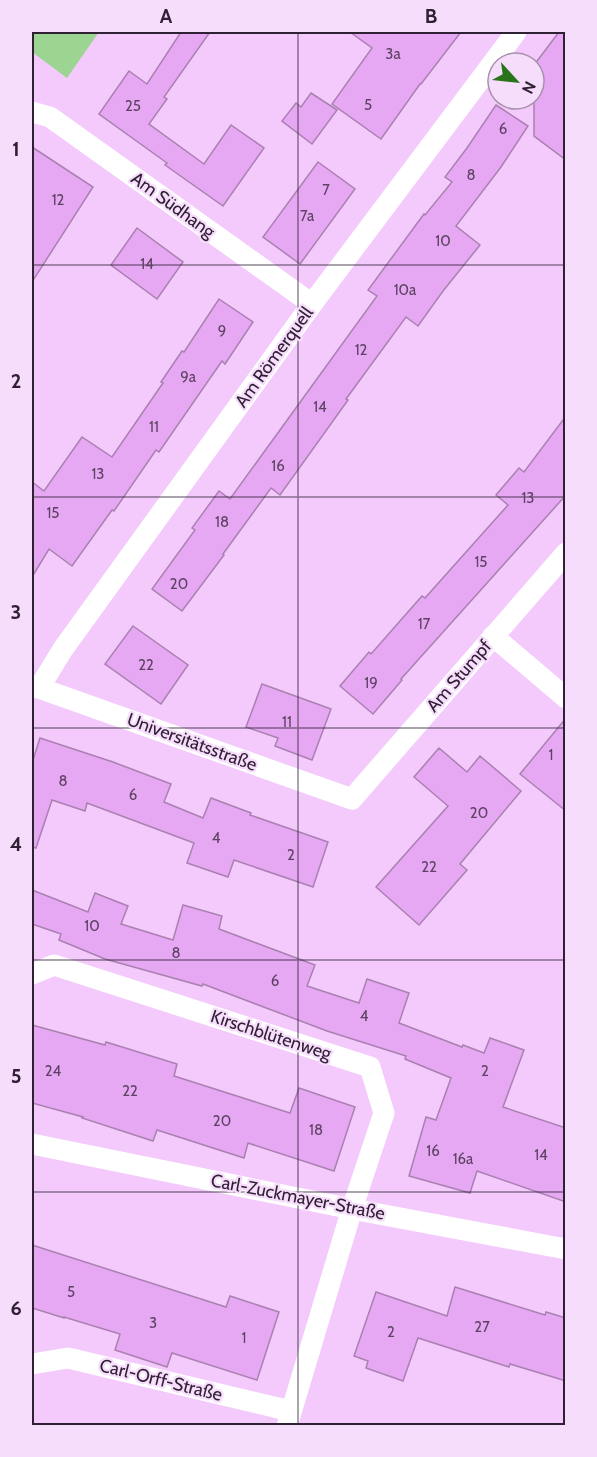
<svg xmlns="http://www.w3.org/2000/svg" width="597" height="1457" font-family="Cabin,sans-serif">
<style>
.green{fill:#9cd492}
.building{fill:#e6a8f3;stroke:#a981b0;stroke-width:1.5}
.lines{fill:none;stroke-linecap:round;stroke-linejoin:round}
.minor{stroke:#fff;stroke-width:21}
.grid{fill:none;stroke:#302033;stroke-width:1.5;stroke-opacity:0.55}
.labels{text-anchor:middle;dominant-baseline:central;stroke-width:4.5;stroke-linejoin:round;paint-order:stroke}
.number-label{font-size:15px;fill:#5e4263}
.street-label{font-size:18px;fill:#302033;stroke:#f7ddfc}
.neatline{fill:none;stroke:#302033;stroke-width:2}
.grid-label{font-size:20px;text-anchor:middle;font-weight:bold;fill:#302033}
</style>
<rect width="100%" height="100%" fill="#f4c9fc"/>
<path class="green" d="M32 32H99L67 78 32 52Z"/>
<g class="building">
<path d="M181 32H210L164 97 167 99 149 124 204 164 231 125 264 148 223 206 165 165 167 163 99 114 129 71 147 84Z"/>
<path d="M350 32H461L421 84H420L381 139 332 104 372 48Z"/>
<path d="M559 32H566V160L534 136V65Z"/>
<path d="M311 93 337 110 312 144 282 121 296 103 301 107Z"/>
<path d="M496 105 528 126 501 167 456 226 480 245 443 291 418 326 406 317 346 399 348 400 280 495 271 488 223 554 224 555 182 611 152 589 195 530 192 528 219 491 230 499 377 296 368 290 424 214 425 215 452 182 445 177 467 148Z"/>
<path d="M32 147 93 187 32 282Z"/>
<path d="M318 162 355 189 300 264 263 237Z"/>
<path d="M137 228 183 262 157 299 111 265Z"/>
<path d="M219 299 253 322 225 364 222 361 159 452 156 450 114 511 112 510 72 566 49 549 32 577V482L44 491 82 437 112 457 163 383 161 382 182 351 184 352Z"/>
<path d="M566 416V495L401 679 402 680 373 714 340 686 369 652 371 654 422 596 425 598 508 505 496 495 519 468 524 472Z"/>
<path d="M133 626 188 665 161 704 105 664Z"/>
<path d="M262 684 331 709 312 760 275 746 278 738 246 727Z"/>
<path d="M566 718V811L520 774Z"/>
<path d="M40 738 113 762 171 784 164 802 203 818 211 798 251 813 250 815 328 842 313 887 234 860 228 877 187 863 194 843 87 803 85 811 52 800 36 848 32 847V763Z"/>
<path d="M439 748 467 772 480 756 521 791 460 864 467 870 419 925 376 887 448 806 414 777Z"/>
<path d="M32 890 88 912 95 893 128 906 121 924 173 940 183 905 222 916 219 929 315 965 307 986 359 1003 367 979 409 993 399 1023 462 1047 463 1045 484 1053 490 1038 524 1050 503 1107 566 1128V1202L477 1171 470 1193 409 1176 426 1117 436 1120 451 1078 405 1059 406 1056 327 1031 203 984 202 986 105 959 59 940 61 934 32 924Z"/>
<path d="M32 1025 105 1045 106 1042 177 1064 174 1076 290 1113 299 1088 355 1107 334 1171 248 1143 244 1158 157 1130 153 1141 82 1118 83 1117 32 1103Z"/>
<path d="M32 1245 226 1307 230 1296 279 1312 257 1380 172 1353 167 1367 115 1350 120 1334 64 1317V1318L32 1308Z"/>
<path d="M455 1287 545 1315 546 1312 566 1318V1381L510 1364 509 1367 418 1338 403 1381 366 1368 368 1361 354 1356 376 1292 447 1316Z"/>
</g>
<g class="lines">
<g class="minor">
<path d="M32 112 50 117 312 304"/>
<path d="M493 636 566 698"/>
<path d="M32 686 39 688 352 799 566 553"/>
<path d="M39 688 63 649 312 304 516 32"/>
<path d="M32 974 54 965 370 1067 384 1113 352 1209 287 1426"/>
<path d="M32 1144 352 1209 566 1249"/>
<path d="M32 1364 68 1358 291 1411"/>
</g>
</g>
<path class="grid" d="M298 32V1426M32 265H566M32 497H566M32 728H566M32 960H566M32 1192H566"/>
<g class="labels">
<g class="number-label">
<text x="393" y="54">3a</text>
<text x="368" y="105">5</text>
<text x="133" y="106">25</text>
<text x="503" y="129">6</text>
<text x="471" y="175">8</text>
<text x="326" y="190">7</text>
<text x="58" y="200">12</text>
<text x="307" y="216">7a</text>
<text x="443" y="241">10</text>
<text x="147" y="264">14</text>
<text x="405" y="290">10a</text>
<text x="222" y="331">9</text>
<text x="361" y="350">12</text>
<text x="188" y="377">9a</text>
<text x="320" y="407">14</text>
<text x="154" y="427">11</text>
<text x="278" y="466">16</text>
<text x="98" y="474">13</text>
<text x="528" y="498">13</text>
<text x="53" y="513">15</text>
<text x="222" y="522">18</text>
<text x="481" y="562">15</text>
<text x="179" y="584">20</text>
<text x="424" y="624">17</text>
<text x="146" y="665">22</text>
<text x="371" y="683">19</text>
<text x="287" y="722">11</text>
<text x="551" y="755">1</text>
<text x="63" y="781">8</text>
<text x="133" y="795">6</text>
<text x="479" y="813">20</text>
<text x="216" y="838">4</text>
<text x="291" y="855">2</text>
<text x="429" y="867">22</text>
<text x="92" y="926">10</text>
<text x="176" y="953">8</text>
<text x="275" y="981">6</text>
<text x="364" y="1016">4</text>
<text x="53" y="1071">24</text>
<text x="485" y="1071">2</text>
<text x="130" y="1091">22</text>
<text x="222" y="1121">20</text>
<text x="316" y="1130">18</text>
<text x="433" y="1151">16</text>
<text x="541" y="1155">14</text>
<text x="463" y="1159">16a</text>
<text x="71" y="1292">5</text>
<text x="153" y="1323">3</text>
<text x="482" y="1327">27</text>
<text x="391" y="1332">2</text>
<text x="244" y="1338">1</text>
</g>
<g class="street-label">
<text transform="translate(173 205) rotate(36)">Am Südhang</text>
<text transform="translate(274 357) rotate(-54)">Am Römerquell</text>
<text transform="translate(459 676) rotate(-49)">Am Stumpf</text>
<text transform="translate(192 742) rotate(20)">Universitätsstraße</text>
<text transform="translate(271 1035) rotate(18)">Kirschblütenweg</text>
<text transform="translate(298 1197) rotate(11)">Carl-Zuckmayer-Straße</text>
<text transform="translate(161 1380) rotate(14)">Carl-Orff-Straße</text>
</g>
</g>
<rect width="597" height="1457" fill="none" stroke="#f7ddfc" stroke-width="66"/>
<g transform="translate(516 81) rotate(117)"><circle r="28" fill="#f7ddfc" stroke="#a791ac" stroke-width="1.5"/>
<path d="M0-4.5L10 22L0 15L-10 22Z" fill="#28741a"/>
<text y="-9" font-size="16" font-weight="bold" text-anchor="middle" fill="#302033">N</text>
</g>
<rect x="33" y="33" width="531" height="1391" class="neatline"/>
<g class="grid-label">
<text x="166" y="23">A</text>
<text x="431" y="23">B</text>
<text x="16" y="156">1</text>
<text x="16" y="388">2</text>
<text x="16" y="619">3</text>
<text x="16" y="851">4</text>
<text x="16" y="1083">5</text>
<text x="16" y="1315">6</text>
</g>
</svg>
